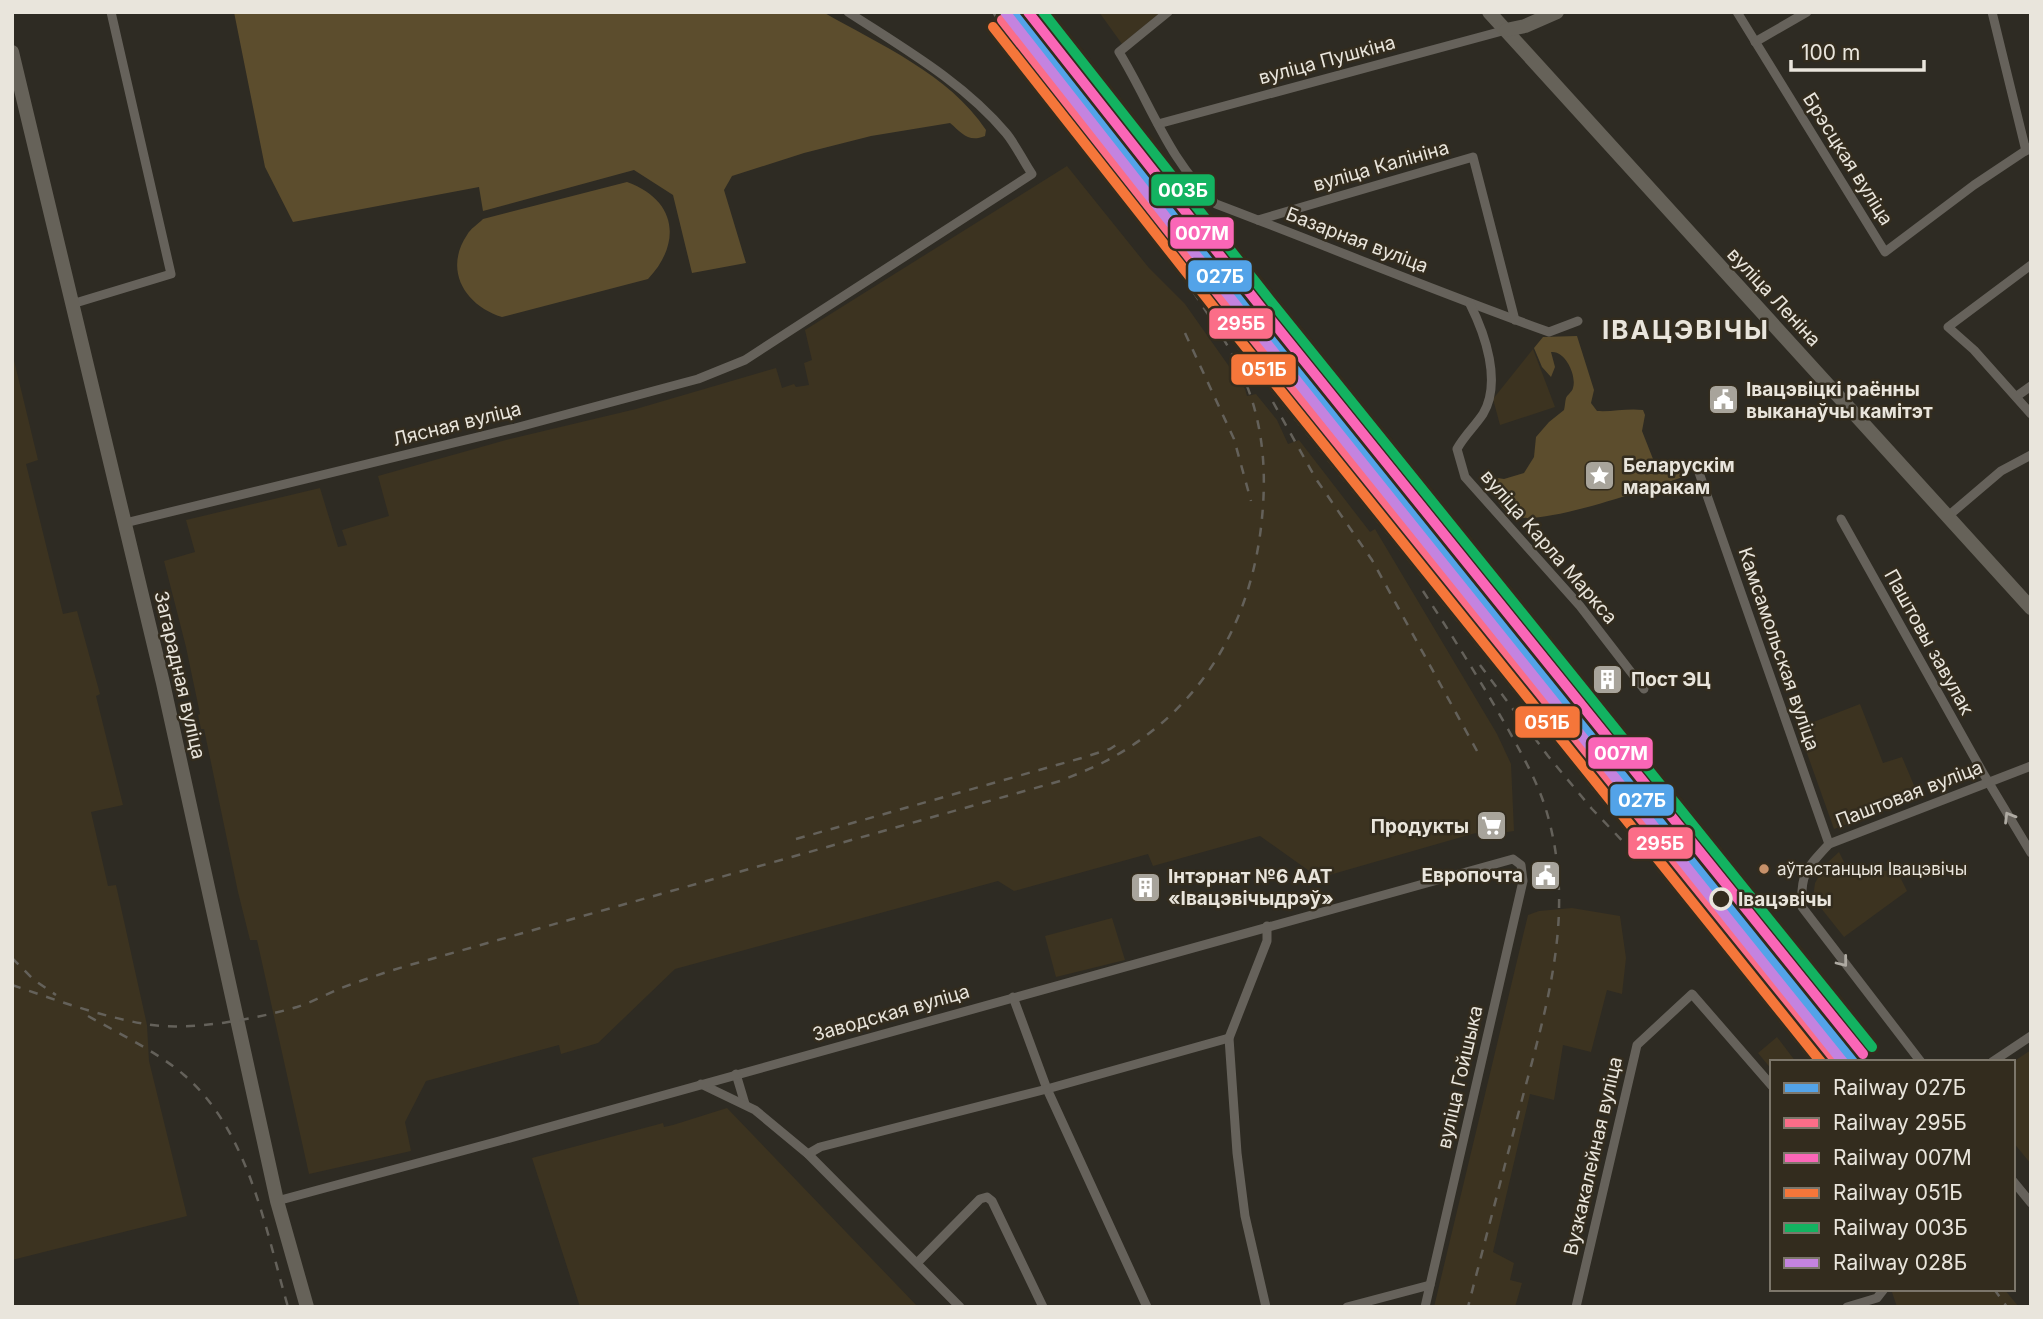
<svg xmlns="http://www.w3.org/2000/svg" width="2043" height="1319" font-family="Inter,sans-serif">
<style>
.built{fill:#3c3320}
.green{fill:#5c4d2d}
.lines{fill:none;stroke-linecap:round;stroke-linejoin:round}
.street{stroke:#66625b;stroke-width:9}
.primary{stroke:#666259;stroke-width:14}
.rail{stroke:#64615a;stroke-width:2.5;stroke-dasharray:9 9;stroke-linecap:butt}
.rail-1-casing{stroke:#332c1e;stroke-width:16}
.rail-2-casing{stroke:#332c1e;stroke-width:16}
.rail-3-casing{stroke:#332c1e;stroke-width:16}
.rail-4-casing{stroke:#332c1e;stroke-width:16}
.rail-5-casing{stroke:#332c1e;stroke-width:16}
.rail-6-casing{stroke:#332c1e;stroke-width:16}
.rail-1{stroke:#53a3e8;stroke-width:10}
.rail-2{stroke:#fb6d88;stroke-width:10}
.rail-3{stroke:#fa66b7;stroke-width:10}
.rail-4{stroke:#f5763a;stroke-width:10}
.rail-5{stroke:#13b361;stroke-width:10}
.rail-6{stroke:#c483df;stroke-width:10}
.oneway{stroke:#aeaaa2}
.bus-dot{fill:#c7916a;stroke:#332c1e;stroke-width:2.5}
.stop-dot{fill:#332c1e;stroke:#e9e5dc;stroke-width:3.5}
.labels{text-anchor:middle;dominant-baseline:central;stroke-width:5;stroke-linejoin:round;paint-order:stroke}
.bus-label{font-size:17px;fill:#e9e5dc;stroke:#332c1e;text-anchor:start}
.street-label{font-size:19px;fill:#e9e5dc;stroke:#332c1e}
.poi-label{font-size:19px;font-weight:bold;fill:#e9e5dc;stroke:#332c1e;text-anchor:start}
.stop-label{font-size:19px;font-weight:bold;fill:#e9e5dc;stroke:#332c1e;text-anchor:start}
.district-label{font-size:26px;font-weight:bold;letter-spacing:2px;fill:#e9e5dc;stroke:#332c1e}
.line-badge{stroke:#332c1e;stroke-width:2.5}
.badge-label{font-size:19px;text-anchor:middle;font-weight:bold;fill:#fff}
</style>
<rect width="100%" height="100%" fill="#2e2b23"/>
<g class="built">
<path d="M1099 12H1161L1122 44Z"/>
<path d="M1067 166 1149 268 1185 304 1245 389 1247 396 1256 394 1277 420 1288 444 1299 440 1370 532 1375 529 1497 734 1511 764 1514 831 1487 835 1486 831 1472 834 1319 878 1260 836 1153 866 1148 854 1014 891 998 881 675 969 598 1043 561 1054 559 1045 426 1081 405 1122 411 1151 309 1174 257 940H250L238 892 204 729H201L198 715 200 714 186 647 164 561 195 552 186 520 320 488 338 547 347 545 342 530 389 516 378 476 506 440 636 409 776 368 782 388 794 384 796 387 809 385 804 363 812 360 805 330Z"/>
<path d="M1533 349 1555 407 1500 425 1493 399Z"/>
<path d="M12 352 38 460 26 464 63 614 77 611 100 694 96 696 123 805 91 812 108 886 116 885 147 1025 149 1061 187 1216 12 1260Z"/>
<path d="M1860 704 1883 763 1902 757 1919 797 1834 829 1798 728Z"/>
<path d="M1839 852 1848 870 1897 871 1907 891 1844 937 1813 898 1815 883 1826 864Z"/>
<path d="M1572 908 1620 916 1626 958 1622 994 1607 990 1591 1052 1563 1045 1554 1100 1530 1094 1493 1252 1514 1263 1510 1280 1522 1283 1515 1307H1434L1528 915 1539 911Z"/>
<path d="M1112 918 1125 960 1056 977 1045 936Z"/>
<path d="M1777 1037 1796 1062H1772V1070L1758 1053Z"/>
<path d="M2031 1050V1164L2013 1142V1062Z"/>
<path d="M727 1108 918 1307H580L532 1158 663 1123 664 1127 673 1125Z"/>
<path d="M1891 1289H2004L2019 1307H1897Z"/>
</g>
<g class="green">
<path d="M234 12H823C880 45 949 74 986 130L985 136C968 143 962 133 950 123L871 136 804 153 732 176 724 190 746 263 692 273 673 195 634 170 483 211 479 187 293 222 265 167Z"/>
<path d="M627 182C677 200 682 243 648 279L502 317C466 306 443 271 467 235 470 229 478 224 483 219Z"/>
<path d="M1577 336 1594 390 1591 403 1597 411C1613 412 1627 408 1643 410L1645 415 1642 431 1653 459 1682 470 1686 476C1652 487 1542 527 1514 516 1500 511 1496 496 1489 483L1491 477 1504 479 1524 473 1534 457 1536 437 1549 422 1564 410C1565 406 1565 402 1566 398 1568 394 1572 392 1573 388 1577 375 1565 350 1551 352L1555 367 1551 377 1542 367 1534 348 1543 337Z"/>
</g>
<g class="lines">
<g class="street">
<path d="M1168 12 1119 52C1152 106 1168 160 1216 204 1327 246 1437 292 1549 332L1578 321"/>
<path d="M1737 12 1885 252 1974 185 2031 147"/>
<path d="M1992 12 2026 151"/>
<path d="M1755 42 1807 12"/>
<path d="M1158 124 1506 30"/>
<path d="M1258 220 1473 157 1515 320"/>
<path d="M2031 265 1948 327 1974 350 2031 414"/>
<path d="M72 304 171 274 111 12"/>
<path d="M1470 304C1485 334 1502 382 1483 414 1475 426 1464 436 1457 449L1465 477 1580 606 1644 689"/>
<path d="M2017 396 2031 386"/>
<path d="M1696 464 1829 844"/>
<path d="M1947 517 2001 471 2031 455"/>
<path d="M1841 519 1983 773 2031 853"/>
<path d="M125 523 515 428 698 379 745 360 1032 174C1023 161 1016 145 1006 133 963 82 903 48 848 12"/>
<path d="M1013 997 1047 1089 1147 1307"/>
<path d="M1921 1062 1802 907C1800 873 1807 868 1829 844L2031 766"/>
<path d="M1992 1062 2031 1036"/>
<path d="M736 1074 745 1104"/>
<path d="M701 1084 755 1110 808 1154 960 1307"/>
<path d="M808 1154 820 1147 1047 1089 1229 1038"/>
<path d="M2013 1181 2031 1203"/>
<path d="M277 1201 499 1141 1513 859 1521 865 1523 881 1425 1307"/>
<path d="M917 1263 980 1199 987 1197 992 1201 1043 1307"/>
<path d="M1266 1307 1245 1216 1237 1153 1229 1038 1267 941V926"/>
<path d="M1347 1307 1430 1285"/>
<path d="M1576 1307 1637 1045 1692 994 1772 1086"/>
<path d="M1847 1307 1877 1298 1884 1289"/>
</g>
<g class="primary">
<path d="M1489 12 2031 608"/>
<path d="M1506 30 1525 26 1557 12"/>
<path d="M12 52 163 683 277 1201 307 1307"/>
</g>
<g class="rail">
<path d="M993 12 1029 68 1151 225 1199 298"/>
<path d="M1021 12 1093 103"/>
<path d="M1126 146 1187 210 1290 328"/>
<path d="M1185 333 1234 439 1251 501"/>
<path d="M1238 348 1813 1062"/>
<path d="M1273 402 1316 479 1372 560 1477 751"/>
<path d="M1423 591C1453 637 1482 683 1509 731 1524 758 1539 785 1547 813 1577 917 1545 1011 1519 1111 1502 1176 1485 1241 1468 1307"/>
<path d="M1480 665 1548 756 1592 809 1633 852"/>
<path d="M796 839 1085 757 1110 749 1119 743"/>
<path d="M12 958 34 980 56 995"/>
<path d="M12 985C56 1000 99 1016 145 1024 187 1032 256 1019 297 1007 312 1002 327 994 341 988 366 979 391 970 417 963L1060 781C1075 775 1090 769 1104 762 1200 712 1252 624 1262 518 1266 477 1264 437 1251 397 1238 358 1215 325 1192 290"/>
<path d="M88 1016C118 1033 159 1053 184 1075 249 1131 265 1228 288 1307"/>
<path d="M1994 1289 2007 1307"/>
</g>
<defs>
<path id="rail-1" d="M1012 12 1250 314 1853 1062"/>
<path id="rail-2" d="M1002 20 1240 322 1837 1062"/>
<path id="rail-3" d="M1028 12 1260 306 1863 1054"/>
<path id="rail-4" d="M993 27 1231 329 1821 1062"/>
<path id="rail-5" d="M1043 12 1269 299 1872 1047"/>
<path id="rail-6" d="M1005 12 1184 240 1843 1062"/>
</defs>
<use href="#rail-1" class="rail-1-casing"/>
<use href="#rail-2" class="rail-2-casing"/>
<use href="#rail-3" class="rail-3-casing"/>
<use href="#rail-4" class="rail-4-casing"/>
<use href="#rail-5" class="rail-5-casing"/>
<use href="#rail-6" class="rail-6-casing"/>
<use href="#rail-1" class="rail-1"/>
<use href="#rail-2" class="rail-2"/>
<use href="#rail-3" class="rail-3"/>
<use href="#rail-4" class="rail-4"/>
<use href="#rail-5" class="rail-5"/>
<use href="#rail-6" class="rail-6"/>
</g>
<defs><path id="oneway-chevron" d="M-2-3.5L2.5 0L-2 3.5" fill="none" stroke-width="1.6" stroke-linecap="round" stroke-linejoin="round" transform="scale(1.75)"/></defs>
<g class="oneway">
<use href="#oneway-chevron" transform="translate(2009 817) rotate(-121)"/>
<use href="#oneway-chevron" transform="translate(1843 962) rotate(52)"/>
</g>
<defs>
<symbol id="civic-square" viewBox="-11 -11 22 22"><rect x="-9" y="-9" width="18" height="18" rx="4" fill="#a8a49b" stroke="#332c1e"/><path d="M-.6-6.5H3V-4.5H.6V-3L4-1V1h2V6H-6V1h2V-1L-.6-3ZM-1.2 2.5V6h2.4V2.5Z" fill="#fff"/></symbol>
<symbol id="sight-square" viewBox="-11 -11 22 22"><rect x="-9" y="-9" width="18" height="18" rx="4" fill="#a8a49b" stroke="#332c1e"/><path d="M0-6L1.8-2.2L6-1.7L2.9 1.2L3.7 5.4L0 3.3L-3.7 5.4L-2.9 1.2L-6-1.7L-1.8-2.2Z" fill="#fff"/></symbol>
<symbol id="building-square" viewBox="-11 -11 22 22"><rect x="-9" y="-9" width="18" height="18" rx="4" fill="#a8a49b" stroke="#332c1e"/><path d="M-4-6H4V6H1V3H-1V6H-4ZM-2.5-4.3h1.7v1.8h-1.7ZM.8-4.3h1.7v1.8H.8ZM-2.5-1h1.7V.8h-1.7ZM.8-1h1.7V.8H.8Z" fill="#fff"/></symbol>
<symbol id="supermarket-square" viewBox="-11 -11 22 22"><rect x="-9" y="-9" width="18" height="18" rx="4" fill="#a8a49b" stroke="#332c1e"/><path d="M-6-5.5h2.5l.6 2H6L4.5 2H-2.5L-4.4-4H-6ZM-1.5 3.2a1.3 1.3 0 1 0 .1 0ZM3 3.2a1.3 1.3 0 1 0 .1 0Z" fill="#fff"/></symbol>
</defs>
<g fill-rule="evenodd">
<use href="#civic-square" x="1706" y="382" width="35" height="35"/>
<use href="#sight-square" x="1582" y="458" width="35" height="35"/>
<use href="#building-square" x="1590" y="662" width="35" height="35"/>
<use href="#supermarket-square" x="1474" y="808" width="35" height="35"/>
<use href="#civic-square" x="1528" y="858" width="35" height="35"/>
<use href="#building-square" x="1128" y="870" width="35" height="35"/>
</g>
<circle class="bus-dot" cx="1764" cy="869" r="6"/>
<circle class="stop-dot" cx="1721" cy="899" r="10"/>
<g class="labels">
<g class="bus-label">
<text x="1777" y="869">аўтастанцыя Івацэвічы</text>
</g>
<g class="street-label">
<text transform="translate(1327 60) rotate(-15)">вуліца Пушкіна</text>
<text transform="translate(1848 159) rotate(58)">Брэсцкая вуліца</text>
<text transform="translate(1381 166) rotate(-16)">вуліца Калініна</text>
<text transform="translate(1357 240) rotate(21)">Базарная вуліца</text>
<text transform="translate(1774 297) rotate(47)">вуліца Леніна</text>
<text transform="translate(457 424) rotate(-14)">Лясная вуліца</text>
<text transform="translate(1549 547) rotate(49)">вуліца Карла Маркса</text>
<text transform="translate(1929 642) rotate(61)">Паштовы завулак</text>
<text transform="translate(1779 649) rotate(71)">Камсамольская вуліца</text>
<text transform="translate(180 675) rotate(77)">Загарадная вуліца</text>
<text transform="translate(1909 794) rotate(-21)">Паштовая вуліца</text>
<text transform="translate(891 1013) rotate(-16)">Заводская вуліца</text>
<text transform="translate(1460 1077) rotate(-77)">вуліца Гойшыка</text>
<text transform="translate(1593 1156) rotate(-77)">Вузкакалейная вуліца</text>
</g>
<g class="poi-label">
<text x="1746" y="389">Івацэвіцкі раённы<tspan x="1746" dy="22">выканаўчы камітэт</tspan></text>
<text x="1623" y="465">Беларускім<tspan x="1623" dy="22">маракам</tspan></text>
<text x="1631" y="679">Пост ЭЦ</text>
<text x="1469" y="826" text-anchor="end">Продукты</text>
<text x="1523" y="875" text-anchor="end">Европочта</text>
<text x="1168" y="876">Інтэрнат №6 ААТ<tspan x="1168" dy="22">«Івацэвічыдрэў»</tspan></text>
</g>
<g class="stop-label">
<text x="1738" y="899">Івацэвічы</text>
</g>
<g class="district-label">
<text x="1686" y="329">ІВАЦЭВІЧЫ</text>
</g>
</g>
<g class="line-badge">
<rect x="1150" y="173" width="66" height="34" rx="7" fill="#13b361"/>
<rect x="1169" y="216" width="66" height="34" rx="7" fill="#fa66b7"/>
<rect x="1187" y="259" width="66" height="34" rx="7" fill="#53a3e8"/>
<rect x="1208" y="307" width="66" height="33" rx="7" fill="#fb6d88"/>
<rect x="1230" y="353" width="67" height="33" rx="7" fill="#f5763a"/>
<rect x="1514" y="705" width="67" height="34" rx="7" fill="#f5763a"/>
<rect x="1587" y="736" width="67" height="34" rx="7" fill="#fa66b7"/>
<rect x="1609" y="783" width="66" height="34" rx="7" fill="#53a3e8"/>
<rect x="1627" y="826" width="67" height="34" rx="7" fill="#fb6d88"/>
</g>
<g class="badge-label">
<text x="1183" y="197">003Б</text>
<text x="1202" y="240">007М</text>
<text x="1220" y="283">027Б</text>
<text x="1241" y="330">295Б</text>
<text x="1264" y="376">051Б</text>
<text x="1547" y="729">051Б</text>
<text x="1621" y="760">007М</text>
<text x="1642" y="807">027Б</text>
<text x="1660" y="850">295Б</text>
</g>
<rect width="2043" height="1319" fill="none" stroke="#e9e5dc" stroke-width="28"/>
<rect x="1770" y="1060" width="245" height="231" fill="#332c1e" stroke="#7c766a" stroke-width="2"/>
<rect x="1784" y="1083" width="35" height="10" fill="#53a3e8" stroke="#7c766a" stroke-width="2"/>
<text x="1833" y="1095" font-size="21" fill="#e9e5dc">Railway 027Б</text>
<rect x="1784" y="1118" width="35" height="10" fill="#fb6d88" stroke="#7c766a" stroke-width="2"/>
<text x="1833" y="1130" font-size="21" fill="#e9e5dc">Railway 295Б</text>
<rect x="1784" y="1153" width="35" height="10" fill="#fa66b7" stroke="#7c766a" stroke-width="2"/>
<text x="1833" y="1165" font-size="21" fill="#e9e5dc">Railway 007М</text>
<rect x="1784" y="1188" width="35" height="10" fill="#f5763a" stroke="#7c766a" stroke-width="2"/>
<text x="1833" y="1200" font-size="21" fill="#e9e5dc">Railway 051Б</text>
<rect x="1784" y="1223" width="35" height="10" fill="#13b361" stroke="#7c766a" stroke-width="2"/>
<text x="1833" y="1235" font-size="21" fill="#e9e5dc">Railway 003Б</text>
<rect x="1784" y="1258" width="35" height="10" fill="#c483df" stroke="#7c766a" stroke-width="2"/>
<text x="1833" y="1270" font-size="21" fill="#e9e5dc">Railway 028Б</text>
<path d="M1791 60v10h133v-10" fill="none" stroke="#e9e5dc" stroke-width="3.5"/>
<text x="1801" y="60" font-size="21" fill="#e9e5dc" stroke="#332c1e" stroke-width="5" paint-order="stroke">100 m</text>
</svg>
